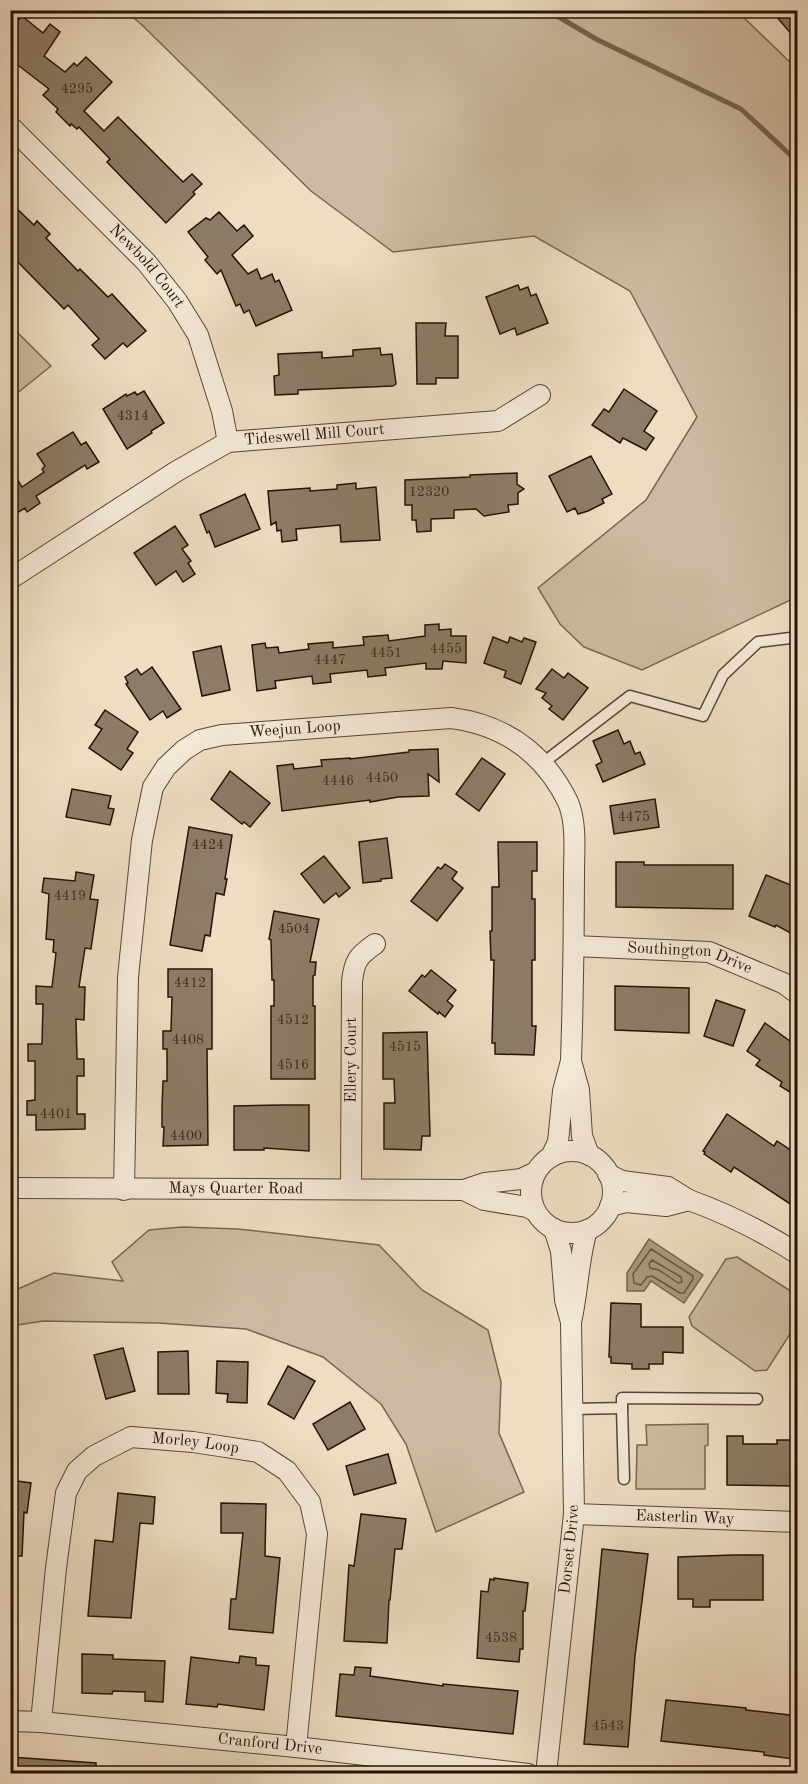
<svg xmlns="http://www.w3.org/2000/svg" width="808" height="1784" font-family="'Old Standard TT',serif">
<style>
.green{fill:#ccbaa2;stroke:#786653;stroke-width:1.5}
.water{fill:#a99881;stroke:#74624f;stroke-width:1.5}
.lines{fill:none;stroke-linecap:round;stroke-linejoin:round}
.shore{stroke:#665542;stroke-width:1.5}
.stream{stroke:#74624f;stroke-width:5}
.building{fill:#8d7c67;stroke:#241204;stroke-width:1.5}
.lane-casing{stroke:#564534;stroke-width:13}
.street-casing{stroke:#564534;stroke-width:22}
.lane{stroke:#f4e9d7;stroke-width:10}
.street{stroke:#f4e9d7;stroke-width:20}
.labels{text-anchor:middle;dominant-baseline:central;stroke-width:4.5;stroke-linejoin:round;paint-order:stroke}
.number-label{font-size:14px;fill:#3e2c1d}
.street-label{font-size:16px;fill:#241204;stroke:#f4e9d7}
</style>
<rect width="100%" height="100%" fill="#eeddc2"/>
<filter id="stains"><feTurbulence type="fractalNoise" baseFrequency=".00333" numOctaves="4"/><feColorMatrix values="0 0 0 0 .2 0 0 0 0 .09 0 0 0 0 .02 0 0 0 .5 -.17"/></filter>
<radialGradient id="worn" r=".72"><stop offset=".6" stop-color="#630" stop-opacity="0"/><stop offset="1" stop-color="#630" stop-opacity=".3"/></radialGradient>
<g class="green">
<path d="M125 11H737L797 69V597L642 670 584 647 560 624 538 588 646 500 697 417 630 291 534 236 393 252 311 191 141 24Z"/>
<path d="M11 326 51 366 11 398Z"/>
<path d="M182 1227 238 1229 379 1245 422 1290 488 1330 501 1382 499 1433 524 1492 436 1532 406 1444 381 1404 323 1357 246 1329 158 1323 43 1321 11 1326V1292L54 1273 123 1281 112 1262 149 1230Z"/>
<path d="M737 1257 797 1295V1323L767 1370 755 1371 692 1326 689 1317 726 1259Z"/>
<path d="M708 1424V1445L705 1446V1489H636L637 1445H647L646 1425Z"/>
</g>
<path class="water" d="M649 1239 703 1275 684 1303 651 1281 644 1291H627V1273Z"/>
<g class="lines">
<g class="shore">
<path d="M651 1249 693 1276V1279L684 1293H680L652 1276 647 1277 641 1285 634 1283 633 1274Z"/>
<path d="M652 1260 681 1277 682 1282 678 1283 659 1270 650 1268 649 1264Z"/>
</g>
<path class="stream" d="M547 10 596 39 741 109 798 162"/>
</g>
<g class="building">
<path d="M771 10H798V42Z"/>
<path d="M22 16 43 33 50 24 60 32 44 56 65 72 74 63 77 66 86 57 112 82 84 111 104 131 118 117 183 182 192 174 202 184 193 192 195 194 166 223 107 162 110 159 79 127 77 129 71 124 70 126 56 112 58 109 43 95 49 89 10 59V26H14Z"/>
<path d="M10 202 34 225 37 221 50 234 46 238 78 271 80 269 108 297 112 294 146 331 127 347 123 343 105 359 92 345 99 339 68 305 64 309 10 254Z"/>
<path d="M219 212 237 231 244 225 253 236 232 255 248 274 257 269 261 279 272 274 275 282 279 280 292 310 256 326 249 310 244 313 240 304 236 306 221 270 217 274 205 260 208 257 188 232 206 218 210 220Z"/>
<path d="M518 285 520 290 528 287 531 296 536 294 548 323 517 335 515 328 500 334 486 297Z"/>
<path d="M416 323H446L445 336H458V378H436V384H417Z"/>
<path d="M380 348 381 355 392 354 396 384 393 386 298 390V394L275 395 274 376 279 375 278 354 322 352V358L353 356V350Z"/>
<path d="M624 389 657 411 644 431 654 438 646 450 623 438 620 443 592 425 604 409 609 412Z"/>
<path d="M144 391 164 423 151 431 152 433 127 449 103 409 126 394 127 396 135 392 137 395Z"/>
<path d="M73 432 81 445 86 442 99 462 87 469 85 465 36 496 40 503 27 512 25 508 10 517V468L22 487 44 472 42 469 45 466 37 454Z"/>
<path d="M591 456 612 494 602 499 604 503 588 511 578 514 575 508 567 512 549 476Z"/>
<path d="M517 473V484L524 489 518 493V504L508 505 509 512 484 516 476 509 454 510V518L431 519V531L417 532 416 520H412V505H405V480L470 477V475Z"/>
<path d="M356 483V489L376 487 380 540 341 542 340 525 296 529 297 540 282 542 281 530 277 531 276 522 271 525 268 491 310 488V491L337 489V485Z"/>
<path d="M245 494 260 529 215 547 209 531 207 533 200 515Z"/>
<path d="M175 526 188 545 182 549 191 561 188 563 195 574 183 582 176 571 156 585 134 553Z"/>
<path d="M439 624V630L451 629V636H466V663L443 661 442 669H426V663L385 668 386 675 368 677 367 670 330 674 331 682 313 684 312 676 275 681 276 688 257 691 252 645 265 643 266 648 278 647 279 653 309 649 308 644 333 642V648L364 645 363 637 388 635 389 641 425 636V625Z"/>
<path d="M493 637 508 643 510 637 522 642 524 638 536 642 521 684 504 677 506 671 484 663Z"/>
<path d="M221 646 230 690 202 696 193 652Z"/>
<path d="M152 667 181 709 167 718 163 711 150 720 126 684 128 683 125 677 137 669 141 675Z"/>
<path d="M552 669 564 678 568 673 588 688 563 720 549 709 552 706 542 698 546 693 536 689Z"/>
<path d="M105 710 138 732 127 749 133 753 121 770 89 748 102 729 95 725Z"/>
<path d="M618 730 624 744 630 741 635 754 640 752 645 764 603 782 596 765 602 762 593 741Z"/>
<path d="M438 749 439 782 428 774 429 796 398 797 370 802V800L282 811 277 766 293 764 294 769 322 766 321 760 350 758V759L409 752V750Z"/>
<path d="M482 758 505 774 479 811 456 794Z"/>
<path d="M230 771 270 803 250 827 244 822 242 824 211 799Z"/>
<path d="M72 789 111 796 108 808 114 809 110 825 66 817Z"/>
<path d="M655 799 659 827 614 834 610 806Z"/>
<path d="M189 827 232 835 225 879H227L224 895 216 893 210 936 205 935 202 951 170 945Z"/>
<path d="M387 838 392 878 381 879V881L363 883 359 842Z"/>
<path d="M498 842H537V871H532V899H535V960H532V1026H536L534 1055 495 1054V1043H492L494 960H491L490 931H492V887H499Z"/>
<path d="M324 856 350 888 339 897 336 893 324 903 301 874Z"/>
<path d="M616 862H644V865H733V909L616 907Z"/>
<path d="M445 864 457 872 452 879 463 888 437 921 411 901 438 867 441 869Z"/>
<path d="M76 872 94 875 90 899 98 900 91 949 85 948 79 987H85L84 1020 76 1019 77 1059H84V1076H77V1114H85V1129L36 1130V1115H27V1101L35 1100V1061H28V1044H42L43 1004H36V986L52 987 56 953 53 952 54 940 46 939 49 894 42 892 44 878 75 881Z"/>
<path d="M766 875 798 888V937L776 925 775 927 749 916Z"/>
<path d="M274 911 319 919 310 962H316L315 975 313 976V1006H315V1079H271V1006H274V980H272L271 940 269 939Z"/>
<path d="M168 969H212V1049H207L208 1145 163 1146 164 1127H162V1108L163 1081H167V1049H163V1031H171L172 997H168Z"/>
<path d="M431 970 456 990 447 1001 453 1006 445 1017 439 1012 438 1014 409 991 422 975 425 977Z"/>
<path d="M615 986 689 988V1033L615 1030Z"/>
<path d="M716 1000 745 1010 733 1046 704 1036Z"/>
<path d="M765 1023 798 1047V1097L780 1086 782 1082 756 1065 760 1060 747 1051Z"/>
<path d="M427 1032 430 1136H422L421 1150 384 1149V1103H395L394 1079H383V1033Z"/>
<path d="M282 1105H309V1151L264 1148V1150H234V1106Z"/>
<path d="M727 1114 774 1146 777 1141 798 1155V1209L734 1167 731 1172 704 1154 705 1152 703 1151Z"/>
<path d="M611 1303 641 1304V1327H683V1353L663 1352V1364H649V1369H632V1364L611 1363V1357H609Z"/>
<path d="M123 1348 135 1391 106 1399 94 1355Z"/>
<path d="M188 1351 189 1394H158V1352Z"/>
<path d="M217 1361 248 1362 247 1403 227 1402 228 1394 216 1393Z"/>
<path d="M288 1366 315 1381 294 1419 268 1404Z"/>
<path d="M350 1402 365 1429 328 1450 313 1424Z"/>
<path d="M727 1436H743V1444H777V1440H798V1486L727 1485Z"/>
<path d="M388 1454 396 1483 354 1495 346 1466Z"/>
<path d="M10 1480 31 1483 27 1513 24 1512 22 1556H10Z"/>
<path d="M118 1493 155 1497 153 1524 140 1523 131 1618 88 1616 95 1540 113 1542Z"/>
<path d="M221 1503 266 1504 265 1556 280 1558 273 1633 229 1629 231 1599H236L243 1533H221Z"/>
<path d="M361 1514 406 1519 402 1549H395L390 1600H389L387 1643 344 1641 349 1565 354 1566Z"/>
<path d="M602 1549 648 1554 635 1656 628 1747 584 1744Z"/>
<path d="M733 1555H763V1600H710V1607H693V1599H678V1557Z"/>
<path d="M494 1578 528 1583 525 1611H523V1649H520L519 1662 477 1658 481 1591 488 1592 490 1579 494 1580Z"/>
<path d="M82 1654 113 1655V1659L165 1661 163 1702 145 1701V1692L113 1691 112 1694 82 1693Z"/>
<path d="M240 1656 256 1658V1665L269 1666 264 1710 218 1704 217 1707 186 1704 191 1657 239 1663Z"/>
<path d="M355 1667 371 1668 370 1676 443 1686V1684L518 1691 513 1734 336 1716 340 1674 354 1675Z"/>
<path d="M666 1700 746 1708V1710L798 1716 793 1759 764 1755V1752L661 1741Z"/>
<path d="M10 1757 96 1763V1773H10Z"/>
</g>
<g class="lines">
<defs>
<g id="lane">
<path d="M543 763 630 696 703 716 723 675 758 642 798 637"/>
<path d="M622 1408 624 1479"/>
<path d="M573 1409 622 1408V1398L757 1399"/>
</g>
<g id="street">
<path id="s1" d="M10 126 146 262 177 301 198 335 222 411 228 442"/>
<path id="s2" d="M10 579 177 471 228 442 498 421 540 395"/>
<path id="s3" d="M574 946 709 952 783 983 798 994"/>
<circle cx="572" cy="1192" r="41"/>
<path d="M551 1157 558 1142 563 1091 571 1061 579 1090 582 1136 589 1155"/>
<path d="M608 1174 622 1181 668 1187 689 1200 666 1206 626 1202 610 1206"/>
<path id="s4" d="M10 1188 464 1190"/>
<path id="s5" d="M351 1188 352 982C354 961 358 956 375 944"/>
<path id="s6" d="M124 1190 128 977 142 840 153 787 166 767 184 750 200 740 222 735 451 718C505 725 544 753 568 802 577 823 574 852 574 874 574 937 573 999 571 1061"/>
<path d="M689 1200C728 1214 762 1231 798 1254"/>
<path d="M535 1211 527 1207 484 1200 464 1190 485 1183 521 1179 536 1172"/>
<path d="M554 1229 561 1251 565 1300 571 1322C578 1292 578 1260 587 1230"/>
<path id="s7" d="M574 1514 798 1522"/>
<path id="s8" d="M10 1721 41 1722 296 1747 528 1774"/>
<path id="s9" d="M41 1722 56 1568 66 1493 77 1471 94 1456 131 1437 193 1442 258 1452 287 1471 310 1502 317 1534 296 1747"/>
<path id="s10" d="M546 1774 574 1514 571 1322"/>
</g>
</defs>
<use href="#lane" class="lane-casing"/>
<use href="#street" class="street-casing"/>
<use href="#lane" class="lane"/>
<use href="#street" class="street"/>
</g>
<g class="labels">
<g class="number-label">
<text x="77" y="89">4295</text>
<text x="133" y="416">4314</text>
<text x="429" y="492">12320</text>
<text x="446" y="649">4455</text>
<text x="386" y="653">4451</text>
<text x="330" y="660">4447</text>
<text x="382" y="778">4450</text>
<text x="338" y="781">4446</text>
<text x="634" y="817">4475</text>
<text x="208" y="845">4424</text>
<text x="70" y="896">4419</text>
<text x="294" y="929">4504</text>
<text x="190" y="983">4412</text>
<text x="293" y="1020">4512</text>
<text x="188" y="1040">4408</text>
<text x="405" y="1047">4515</text>
<text x="293" y="1065">4516</text>
<text x="56" y="1114">4401</text>
<text x="186" y="1136">4400</text>
<text x="501" y="1638">4538</text>
<text x="608" y="1726">4543</text>
</g>
<g class="street-label">
<text stroke="none"><textPath href="#s1" startOffset="196">Newbold Court</textPath></text>
<text stroke="none"><textPath href="#s2" startOffset="344">Tideswell Mill Court</textPath></text>
<text stroke="none"><textPath href="#s6" startOffset="568">Weejun Loop</textPath></text>
<text stroke="none"><textPath href="#s3" startOffset="117">Southington Drive</textPath></text>
<text stroke="none"><textPath href="#s5" startOffset="128">Ellery Court</textPath></text>
<text stroke="none"><textPath href="#s4" startOffset="226">Mays Quarter Road</textPath></text>
<text stroke="none"><textPath href="#s9" startOffset="384">Morley Loop</textPath></text>
<text stroke="none"><textPath href="#s7" startOffset="111">Easterlin Way</textPath></text>
<text stroke="none"><textPath href="#s10" startOffset="226">Dorset Drive</textPath></text>
<text stroke="none"><textPath href="#s8" startOffset="261">Cranford Drive</textPath></text>
</g>
</g>
<rect width="808" height="1784" fill="none" stroke="#eeddc2" stroke-width="36"/>
<rect x="12" y="12" width="784" height="1760" fill="none" stroke="#241204" stroke-width="3"/>
<rect x="18" y="18" width="772" height="1748" fill="none" stroke="#241204" stroke-width="1.5"/>
<rect width="100%" height="100%" filter="url(#stains)"/>
<rect width="100%" height="100%" fill="url(#worn)"/>
</svg>
